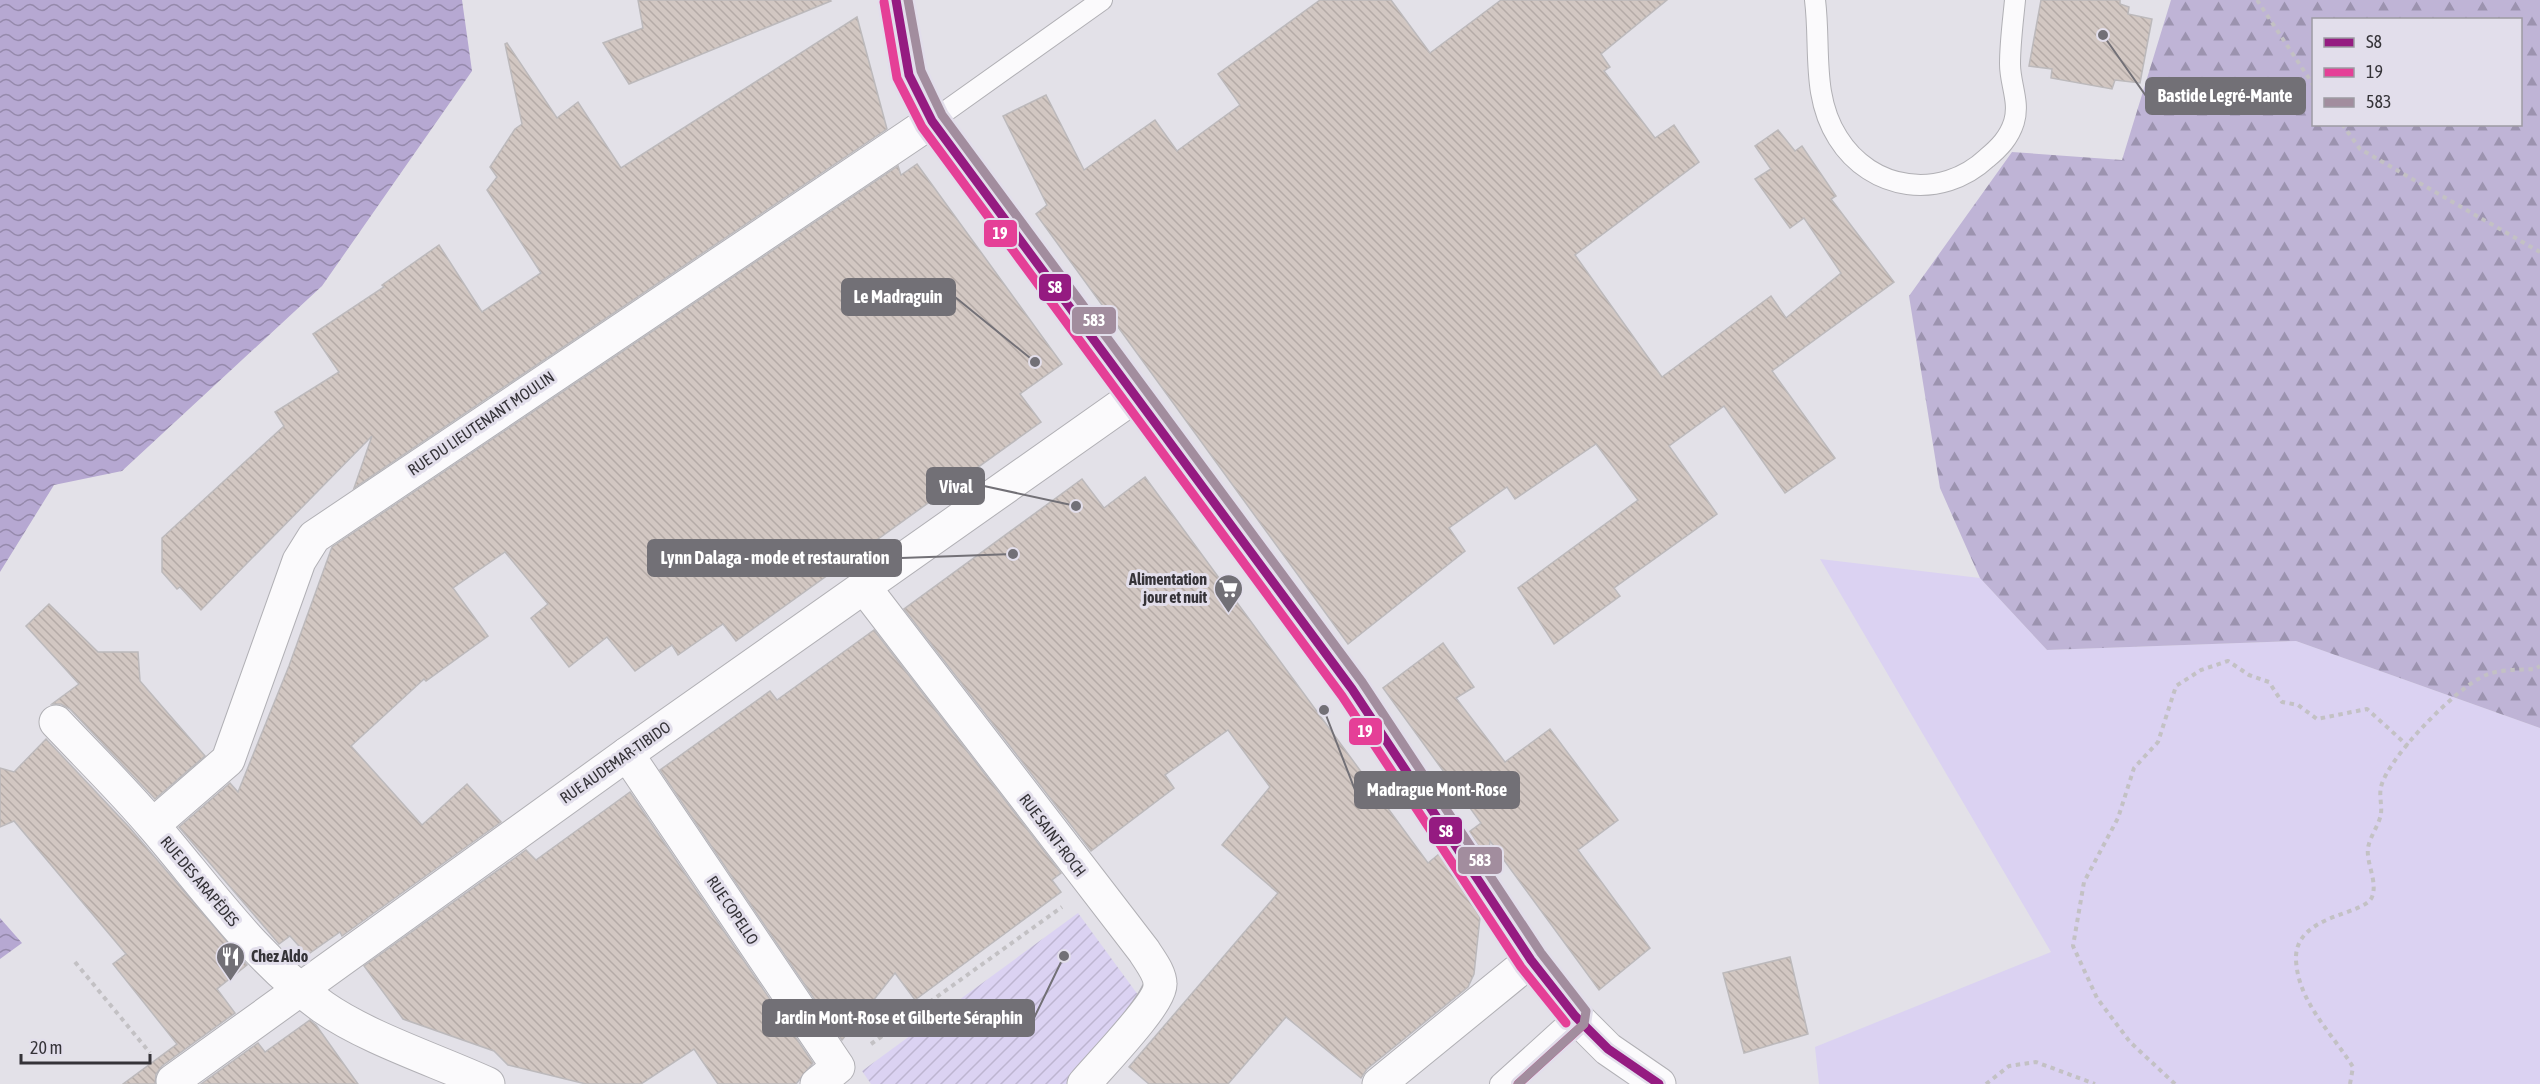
<svg xmlns="http://www.w3.org/2000/svg" width="2540" height="1084" font-family="'Asap Condensed',sans-serif">
<style>
.grass{fill:#dbd2f2}
.forest{fill:url(#forest-firs);fill-rule:evenodd}
.garden{fill:url(#garden-furrows)}
.water{fill:url(#water-waves)}
.building{fill:url(#building-back-hatch);stroke:#bcb9bb;stroke-width:1.5}
.lines{fill:none;stroke-linecap:round;stroke-linejoin:round}
.lane-casing{stroke:#b1b0b5;stroke-width:22}
.street-casing{stroke:#b1b0b5;stroke-width:35}
.secondary-casing{stroke:#b1b0b5;stroke-width:35}
.path{stroke:#c3c1c4;stroke-width:4;stroke-dasharray:4.5 4.5;stroke-linecap:butt}
.lane{stroke:#fbfafc;stroke-width:20}
.street{stroke:#fbfafc;stroke-width:33}
.secondary{stroke:#fbfafc;stroke-width:33}
.bus-1-casing{stroke:#e2deeb;stroke-width:14}
.bus-2-casing{stroke:#e2deeb;stroke-width:14}
.bus-3-casing{stroke:#e2deeb;stroke-width:14}
.bus-1{stroke:#951b81;stroke-width:9}
.bus-2{stroke:#e53f97;stroke-width:9}
.bus-3{stroke:#a28d9e;stroke-width:9}
.labels{text-anchor:middle;dominant-baseline:central;stroke-width:6;stroke-linejoin:round;paint-order:stroke}
.street-label{font-size:16px;fill:#353338;stroke:#e2deeb}
.poi-label{font-size:16px;font-weight:bold;fill:#353338;stroke:#e2deeb;text-anchor:end}
.leader{fill:none;stroke:#727076;stroke-width:2}
.callout-dot{fill:#727076;stroke:#e2deeb;stroke-width:2}
.callout{fill:#727076;stroke:#727076;stroke-width:2}
.callout-label{font-size:18px;text-anchor:middle;font-weight:bold;fill:#fff}
.line-badge{stroke:#e2deeb;stroke-width:2}
.badge-label{font-size:16px;text-anchor:middle;font-weight:bold;fill:#fff}
</style>
<defs>
<pattern id="forest-firs" width="22" height="20" patternUnits="userSpaceOnUse" patternTransform="scale(1.5)"><rect width="22" height="20" fill="#bfb4d6"/><path d="M5 1l3.5 6h-7zM16 11l3.5 6h-7z" fill="#9c93af"/></pattern>
<pattern id="garden-furrows" width="10" height="10" patternUnits="userSpaceOnUse" patternTransform="scale(1.5)"><rect width="10" height="10" fill="#dbd2f2"/><path d="M-1 1l2-2M0 10L10 0M9 11l2-2" fill="none" stroke="#bdb5d0"/></pattern>
<pattern id="water-waves" width="16" height="10" patternUnits="userSpaceOnUse" patternTransform="scale(1.5)"><rect width="16" height="10" fill="#b6a8d2"/><path d="M0 5q4-4 8 0t8 0" fill="none" stroke="#9589ab"/></pattern>
<pattern id="building-back-hatch" width="6" height="6" patternUnits="userSpaceOnUse" patternTransform="scale(1.5)"><rect width="6" height="6" fill="#d2c7c2"/><path d="M-1 5l2 2M0 0l6 6M5-1l2 2" fill="none" stroke="#b5aba7"/></pattern>
</defs>
<rect width="100%" height="100%" fill="#e3e1e8"/>
<path class="grass" d="M1820 559 1980 578 2047 650 2296 641 2540 728V1084H1819L1815 1047 2051 952Z"/>
<path class="forest" d="M2171 0H2540V728L2296 641 2047 650 1980 578 1940 488 1909 296 2012 152 2122 160ZM2314 20H2520V124H2314Z"/>
<path class="garden" d="M1078 913 1141 999 1067 1084H871L862 1071Z"/>
<g class="water">
<path d="M0 0H462L472 71 322 286 122 471 54 485 0 572Z"/>
<path d="M0 918 22 943 0 959Z"/>
</g>
<g class="building">
<path d="M638 0H830L831 1 629 84 603 43 643 28Z"/>
<path d="M1320 0H1391L1430 53 1501 0H1667L1601 54 1610 67 1604 71 1655 138 1674 125 1699 162 1575 255 1662 377 1771 296 1786 318 1841 273 1804 218 1790 228 1755 179 1771 169 1755 146 1778 130 1795 151 1802 146 1836 196 1831 199 1894 282 1772 371 1835 458 1785 493 1724 406 1669 446 1717 514 1614 588 1620 596 1554 644 1518 588 1638 500 1596 444 1515 499 1507 487 1449 528 1465 551 1348 644 1036 214 1047 205 1003 116 1046 95 1084 170 1155 120 1177 151 1240 105 1218 74Z"/>
<path d="M2041 0H2120V4L2129 7 2128 14 2152 19 2140 83 2115 80 2112 89 2051 78 2052 69 2029 66Z"/>
<path d="M857 17 887 129 354 488 372 436 201 610 180 587 177 589 162 572V538L284 426 275 412 339 372 313 334 384 287 382 285 439 245 482 312 541 273 487 190 497 177 490 167 515 129 522 124 505 44 507 43 557 118 578 102 621 168Z"/>
<path d="M917 164 1062 364 1020 394 1041 422 736 641 723 624 678 655 672 645 635 671 607 637 569 667 531 618 548 604 505 552 453 588 488 636 426 681 424 679 351 746 422 825 467 784 501 822 342 936 340 932 307 955 290 936 279 944 179 827 230 783 238 792 289 666 332 547 898 166 901 175Z"/>
<path d="M1145 477 1428 863 1439 854 1480 917 1474 974 1468 987 1367 1069 1361 1078 1286 1017 1228 1084H1149L1129 1067 1278 893 1222 845 1270 787 1228 730 1165 775 1174 788 1091 851 904 609 1082 479 1104 508Z"/>
<path d="M49 604 98 652H138L140 681 205 756 155 799 70 709 61 704H52L79 684 26 626Z"/>
<path d="M874 630 1061 873 1052 880 1061 892 915 1000 895 973 842 1040 660 770 770 691 777 700Z"/>
<path d="M1443 643 1474 687 1456 698 1505 762 1550 729 1618 820 1578 850 1650 948 1599 990 1490 841 1488 860 1469 832 1481 823 1383 688Z"/>
<path d="M46 739 129 827 247 965 217 989 235 1013 162 1066 156 1074 155 1084H123L177 1044 113 964 126 954 14 821 0 827V768L14 772Z"/>
<path d="M630 792 813 1063 796 1084H718L694 1049 641 1084H586L508 1065 494 1051 403 1019 364 966 526 850 536 860Z"/>
<path d="M1790 957 1808 1034 1744 1053 1723 973Z"/>
<path d="M310 1020 316 1025 358 1084H201L258 1043 265 1052Z"/>
</g>
<g class="lines">
<defs>
<g id="lane">
<path d="M1815 0C1821 47 1811 96 1838 138 1871 191 1941 201 1987 158 1999 148 2009 138 2014 122 2020 102 2010 84 2010 64 2010 43 2013 21 2015 0"/>
<path d="M932 121 1102 0"/>
<path d="M1500 1084 1575 1016"/>
</g>
<g id="street">
<path d="M864 587 1144 951C1150 961 1160 973 1160 984 1161 1003 1098 1067 1084 1084"/>
<path d="M56 722C89 757 124 791 155 828 208 890 256 959 323 1007 367 1038 438 1061 488 1084"/>
<path d="M627 754 838 1067 817 1084"/>
<path d="M153 825 228 760 299 561 314 537 932 121"/>
<path d="M173 1081 627 754 1136 395"/>
<path d="M1379 1084 1531 960"/>
</g>
<path id="secondary" d="M896 0 909 75 932 121 1352 689 1531 960 1575 1016 1608 1049 1659 1084"/>
</defs>
<use href="#lane" class="lane-casing"/>
<use href="#street" class="street-casing"/>
<use href="#secondary" class="secondary-casing"/>
<g class="path">
<path d="M2257 0 2314 86"/>
<path d="M2342 124 2360 149 2540 252"/>
<path d="M75 962 150 1053"/>
<path d="M871 1044 1062 907"/>
<path d="M1986 1084 2009 1066 2036 1062 2095 1084"/>
<path d="M2175 1084 2130 1042 2097 998 2073 946 2084 882 2118 818 2134 768 2158 742 2176 686 2201 670 2228 661 2249 675 2269 682 2282 702 2298 705 2317 719 2367 709 2408 746"/>
<path d="M2350 1084 2353 1067C2332 1033 2298 1002 2296 960 2294 914 2364 916 2372 897 2378 882 2366 863 2368 848 2370 836 2379 825 2381 814 2382 805 2379 795 2381 787 2388 757 2458 686 2486 675 2500 669 2520 670 2535 669L2540 666"/>
</g>
<use href="#lane" class="lane"/>
<use href="#street" class="street"/>
<use href="#secondary" class="secondary"/>
<defs>
<path id="bus-1" d="M896 0 909 75 932 121 1352 689 1531 960 1575 1016 1608 1049 1659 1084"/>
<g id="bus-2">
<path d="M884 2 897 78 922 127 1342 696 1521 967 1566 1023"/>
<path d="M1518 1084 1583 1025"/>
</g>
<path id="bus-3" d="M908 0 921 71 942 115 1362 682 1541 953 1586 1011 1584 1024 1518 1084"/>
</defs>
<use href="#bus-1" class="bus-1-casing"/>
<use href="#bus-2" class="bus-2-casing"/>
<use href="#bus-3" class="bus-3-casing"/>
<use href="#bus-1" class="bus-1"/>
<use href="#bus-2" class="bus-2"/>
<use href="#bus-3" class="bus-3"/>
</g>
<defs>
<symbol id="supermarket-pin" viewBox="-11 -11 22 30"><path d="M0 17L-7.5 6A9.5 9.5 0 1 1 7.5 6Z" fill="#727076" stroke="#e2deeb"/><path d="M-6-5.5h2.5l.6 2H6L4.5 2H-2.5L-4.4-4H-6ZM-1.5 3.2a1.3 1.3 0 1 0 .1 0ZM3 3.2a1.3 1.3 0 1 0 .1 0Z" fill="#fff"/></symbol>
<symbol id="restaurant-pin" viewBox="-11 -11 22 30"><path d="M0 17L-7.5 6A9.5 9.5 0 1 1 7.5 6Z" fill="#727076" stroke="#e2deeb"/><path d="M-5-6h1v4h1v-4h1v4h1v-4h1v5L-1.5 .5V6h-2V.5L-5-1ZM5-6V6H3V1.5H1.5Q1.5-4 5-6Z" fill="#fff"/></symbol>
</defs>
<g fill-rule="evenodd">
<use href="#supermarket-pin" x="1212" y="572" width="33" height="45"/>
<use href="#restaurant-pin" x="214" y="940" width="33" height="45"/>
</g>
<g class="labels">
<g class="street-label">
<text transform="translate(481 423) rotate(-34)">RUE DU LIEUTENANT MOULIN</text>
<text transform="translate(615 762) rotate(-35)">RUE AUDEMAR-TIBIDO</text>
<text transform="translate(1053 835) rotate(53)">RUE SAINT-ROCH</text>
<text transform="translate(200 881) rotate(50)">RUE DES ARAPÈDES</text>
<text transform="translate(733 910) rotate(56)">RUE COPELLO</text>
</g>
<g class="poi-label">
<text x="1207" y="579">Alimentation<tspan x="1207" dy="18">jour et nuit</tspan></text>
<text x="251" y="956" text-anchor="start">Chez Aldo</text>
</g>
</g>
<path class="leader" d="M2103 35L2146 96M1035 362L955 297M1076 506L984 486M1013 554L901 558M1324 710L1355 790M1064 956L1034 1018"/>
<g class="callout-dot">
<circle cx="2103" cy="35" r="6"/>
<circle cx="1035" cy="362" r="6"/>
<circle cx="1076" cy="506" r="6"/>
<circle cx="1013" cy="554" r="6"/>
<circle cx="1324" cy="710" r="6"/>
<circle cx="1064" cy="956" r="6"/>
</g>
<g class="callout">
<rect x="2146" y="78" width="159" height="36" rx="6"/>
<rect x="842" y="279" width="113" height="36" rx="6"/>
<rect x="927" y="468" width="57" height="36" rx="6"/>
<rect x="648" y="540" width="253" height="36" rx="6"/>
<rect x="1355" y="772" width="164" height="36" rx="6"/>
<rect x="763" y="1000" width="271" height="36" rx="6"/>
</g>
<g class="callout-label">
<text x="2225" y="102">Bastide Legré-Mante</text>
<text x="898" y="303">Le Madraguin</text>
<text x="956" y="493">Vival</text>
<text x="775" y="564">Lynn Dalaga - mode et restauration</text>
<text x="1437" y="796">Madrague Mont-Rose</text>
<text x="899" y="1024">Jardin Mont-Rose et Gilberte Séraphin</text>
</g>
<g class="line-badge">
<rect x="983" y="219" width="35" height="29" rx="6" fill="#e53f97"/>
<rect x="1038" y="273" width="34" height="29" rx="6" fill="#951b81"/>
<rect x="1071" y="306" width="46" height="29" rx="6" fill="#a28d9e"/>
<rect x="1348" y="717" width="35" height="29" rx="6" fill="#e53f97"/>
<rect x="1428" y="816" width="35" height="29" rx="6" fill="#951b81"/>
<rect x="1457" y="846" width="46" height="29" rx="6" fill="#a28d9e"/>
</g>
<g class="badge-label">
<text x="1000" y="239">19</text>
<text x="1055" y="293">S8</text>
<text x="1094" y="326">583</text>
<text x="1365" y="737">19</text>
<text x="1446" y="837">S8</text>
<text x="1480" y="866">583</text>
</g>
<rect x="2312" y="18" width="210" height="108" fill="#e2deeb" stroke="#9d9aa3" stroke-width="1.5"/>
<rect x="2324" y="38" width="30" height="9" fill="#951b81" stroke="#9d9aa3" stroke-width="1.5"/>
<text x="2366" y="48" font-size="18" fill="#353338">S8</text>
<rect x="2324" y="68" width="30" height="9" fill="#e53f97" stroke="#9d9aa3" stroke-width="1.5"/>
<text x="2366" y="78" font-size="18" fill="#353338">19</text>
<rect x="2324" y="98" width="30" height="9" fill="#a28d9e" stroke="#9d9aa3" stroke-width="1.5"/>
<text x="2366" y="108" font-size="18" fill="#353338">583</text>
<path d="M21 1054v9h129v-9" fill="none" stroke="#353338" stroke-width="3"/>
<text x="30" y="1054" font-size="18" fill="#353338" stroke="#e2deeb" stroke-width="4.5" paint-order="stroke">20 m</text>
</svg>
